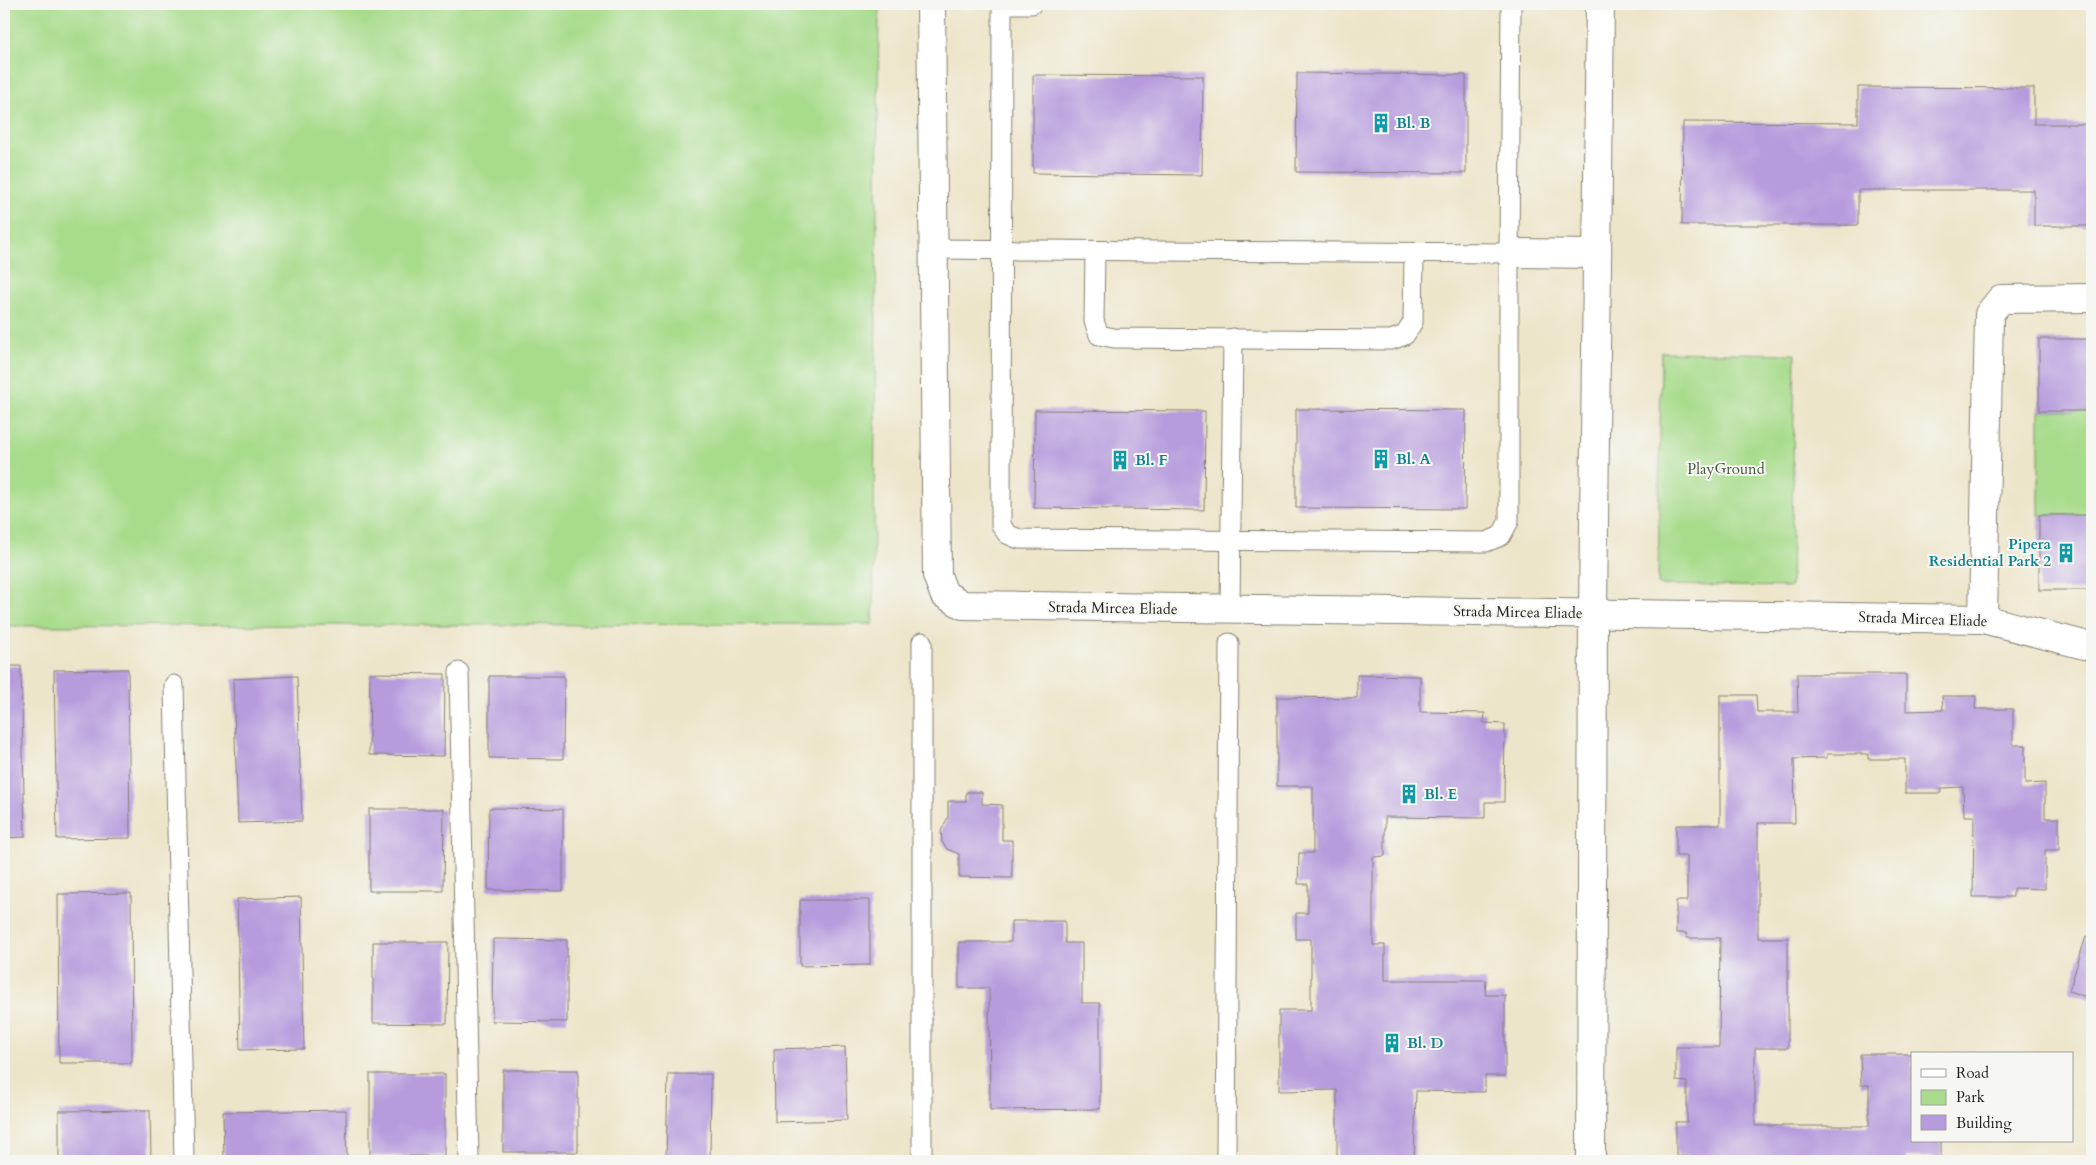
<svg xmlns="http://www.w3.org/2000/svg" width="2096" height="1165" font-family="Cardo,serif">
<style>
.green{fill:#a8dc8c;stroke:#627c54}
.building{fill:#b69bdd}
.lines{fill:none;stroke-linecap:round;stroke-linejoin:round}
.service-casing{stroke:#848072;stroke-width:21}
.minor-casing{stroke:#848072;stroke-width:30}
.service{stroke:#fff;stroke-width:19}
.minor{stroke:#fff;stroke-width:28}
.labels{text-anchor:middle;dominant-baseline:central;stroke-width:4;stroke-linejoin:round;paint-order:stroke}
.culture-label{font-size:15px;font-weight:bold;fill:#0d838f;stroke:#f6f6f2;text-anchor:start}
.park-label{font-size:15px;fill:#46563e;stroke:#f6f6f2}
.street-label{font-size:15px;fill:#1c1c1c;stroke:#f6f6f2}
</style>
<rect width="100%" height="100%" fill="#f6f6f2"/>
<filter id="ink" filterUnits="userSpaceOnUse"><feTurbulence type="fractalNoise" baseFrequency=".02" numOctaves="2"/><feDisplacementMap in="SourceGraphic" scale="10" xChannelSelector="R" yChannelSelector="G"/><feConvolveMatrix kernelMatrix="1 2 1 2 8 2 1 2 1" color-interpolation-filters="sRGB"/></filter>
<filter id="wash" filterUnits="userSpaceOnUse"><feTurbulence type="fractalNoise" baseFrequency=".0096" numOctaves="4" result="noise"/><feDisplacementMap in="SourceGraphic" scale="20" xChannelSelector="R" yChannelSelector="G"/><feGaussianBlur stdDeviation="1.12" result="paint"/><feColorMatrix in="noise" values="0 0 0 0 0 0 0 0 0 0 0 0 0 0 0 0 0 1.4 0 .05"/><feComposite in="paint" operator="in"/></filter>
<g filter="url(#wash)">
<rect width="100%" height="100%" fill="#ede5c9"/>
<g class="green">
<path d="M4 4H879L873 624 4 626Z"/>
<path d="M1661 352 1795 354 1791 587 1658 585Z"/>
<rect x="2039" y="411" width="53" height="104"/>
</g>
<g id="blocks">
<g class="building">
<path d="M1297 73 1466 75V173L1296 172Z"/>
<path d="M1033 75 1203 76 1202 175 1033 173Z"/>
<path d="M1858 87 2034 88V124H2092V226H2034V190H1858V225H1682L1683 122 1858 123Z"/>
<rect x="2039" y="339" width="53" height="72"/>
<path d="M1296 409 1466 410 1465 509 1296 508Z"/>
<path d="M1035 410 1205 411 1204 510 1034 508Z"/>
<rect x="2039" y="515" width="53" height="75"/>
<path d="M4 666H21L25 837 4 838Z"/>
<path d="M128 669 130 838 57 839 54 670Z"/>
<path d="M370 673 445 674 444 756 369 755Z"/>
<path d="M1797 674H1906V711L1943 710 1942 696H1976L1975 709H2013V745H2025V784L2045 783V818H2059V850H2045V889L2013 888V897H1973L1974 816H1964L1963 787 1941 788V793H1905V759H1868V754H1827V758L1794 759 1795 823H1758V938H1788V1048H1755V1126H1869V1085H1861L1860 1054H1912V1141H1941V1157H1906V1161H1688V1155H1676V1122H1687V1082L1676 1081V1047H1719L1720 938H1687L1686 933H1676V901H1687V856H1676V825H1720V695H1756L1757 712H1798Z"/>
<path d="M1357 675 1420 676V712L1485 713 1484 723 1505 724 1504 802H1485V818L1385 817V856L1373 857V945H1385V980H1486L1485 995H1505V1076H1485V1092L1416 1091 1414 1161H1337V1090L1279 1091V1010H1311V939H1296V913H1308V884H1298L1299 853H1313V786H1277V697L1357 698Z"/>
<path d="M297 676 302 821 238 823 233 679Z"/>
<path d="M489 676H564L563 759 489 758Z"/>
<path d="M966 792H982V804L1002 805V840H1012V878L959 877V854L947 849 942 842 941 831 948 817V801H966Z"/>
<path d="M489 808 563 809V891L488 890Z"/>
<path d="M369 809H444L443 891H369Z"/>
<path d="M131 893 132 1063H59L58 894Z"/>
<path d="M301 897 304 1049 240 1050 237 899Z"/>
<path d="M800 900H870V965L800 966Z"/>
<path d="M1011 921H1065V943H1082V1003H1100V1109L990 1110 989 988H959V942H1011Z"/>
<path d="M2086 936 2092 938V999L2069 991Z"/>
<path d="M493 939 567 940V1022L492 1021Z"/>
<path d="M373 942H448L447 1024 373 1023Z"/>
<path d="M845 1047 847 1120 775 1122 774 1049Z"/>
<rect x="503" y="1070" width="75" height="82"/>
<rect x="370" y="1074" width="75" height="82"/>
<path d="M668 1074H711L710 1161H666Z"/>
<path d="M150 1110 151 1161H59V1111Z"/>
<path d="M346 1110 347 1161H224L223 1112Z"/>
</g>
</g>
</g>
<g filter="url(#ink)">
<use href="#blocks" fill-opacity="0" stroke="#848072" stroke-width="1"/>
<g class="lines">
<defs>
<g id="service">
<path d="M1002 4H1032"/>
<path d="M934 249C1126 251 1317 252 1509 253V521L1501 536 1486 542 1019 539 1007 534 1001 525 1002 4"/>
<path d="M1095 251 1094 321 1099 335 1114 338 1391 340 1405 335 1413 322 1414 253"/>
<path d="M1509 253 1511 4"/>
<path d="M1230 609 1233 338"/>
<path d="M459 672 469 1161"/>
<path d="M174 685 184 1161"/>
<path d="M922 1161V642"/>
<path d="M1226 1161 1229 643"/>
</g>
<g id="minor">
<path d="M931 4 937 575 944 594 963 605 1983 619 2092 647"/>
<path d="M1509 253 1596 254"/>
<path d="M1983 619 1989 314 2001 299 2092 298"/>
<path d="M1591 1161 1593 613 1600 4"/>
</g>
</defs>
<use href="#service" class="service-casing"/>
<use href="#minor" class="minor-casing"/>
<use href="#service" class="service"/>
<use href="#minor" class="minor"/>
</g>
</g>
<defs>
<symbol id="building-bare" viewBox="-9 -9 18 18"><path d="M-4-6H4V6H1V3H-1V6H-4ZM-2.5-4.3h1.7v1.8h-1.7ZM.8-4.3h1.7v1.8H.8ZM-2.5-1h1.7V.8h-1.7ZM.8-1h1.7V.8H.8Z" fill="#0f9aa8" stroke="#f6f6f2" stroke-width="2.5" paint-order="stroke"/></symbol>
</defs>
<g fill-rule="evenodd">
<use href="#building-bare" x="1367" y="109" width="28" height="28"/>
<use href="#building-bare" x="1367" y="445" width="28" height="28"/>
<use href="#building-bare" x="1106" y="446" width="28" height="28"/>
<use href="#building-bare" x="2052" y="539" width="28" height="28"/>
<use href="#building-bare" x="1395" y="780" width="28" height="28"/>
<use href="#building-bare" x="1378" y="1029" width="28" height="28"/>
</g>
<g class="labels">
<g class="culture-label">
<text x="1396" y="123">Bl. B</text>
<text x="1396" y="459">Bl. A</text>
<text x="1135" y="460">Bl. F</text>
<text x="2051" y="544" text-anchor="end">Pipera<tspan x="2051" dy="17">Residential Park 2</tspan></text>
<text x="1424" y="794">Bl. E</text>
<text x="1407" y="1043">Bl. D</text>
</g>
<g class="park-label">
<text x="1726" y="469">PlayGround</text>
</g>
<g class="street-label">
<text transform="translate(1113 608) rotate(1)">Strada Mircea Eliade</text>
<text transform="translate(1518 612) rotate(1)">Strada Mircea Eliade</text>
<text transform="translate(1923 619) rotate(2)">Strada Mircea Eliade</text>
</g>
</g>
<rect width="2096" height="1165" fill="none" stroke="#f6f6f2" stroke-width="20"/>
<rect x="1911" y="1052" width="162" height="90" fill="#f6f6f2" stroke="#9f9f9c"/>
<rect x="1921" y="1069" width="25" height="8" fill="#ffffff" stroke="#9f9f9c"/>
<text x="1956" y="1078" font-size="15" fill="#1c1c1c">Road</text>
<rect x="1921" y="1090" width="25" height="15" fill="#a8dc8c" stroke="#9f9f9c"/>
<text x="1956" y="1102" font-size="15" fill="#1c1c1c">Park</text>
<rect x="1921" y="1115" width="25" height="15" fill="#b69bdd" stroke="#9f9f9c"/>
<text x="1956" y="1128" font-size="15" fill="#1c1c1c">Building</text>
</svg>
